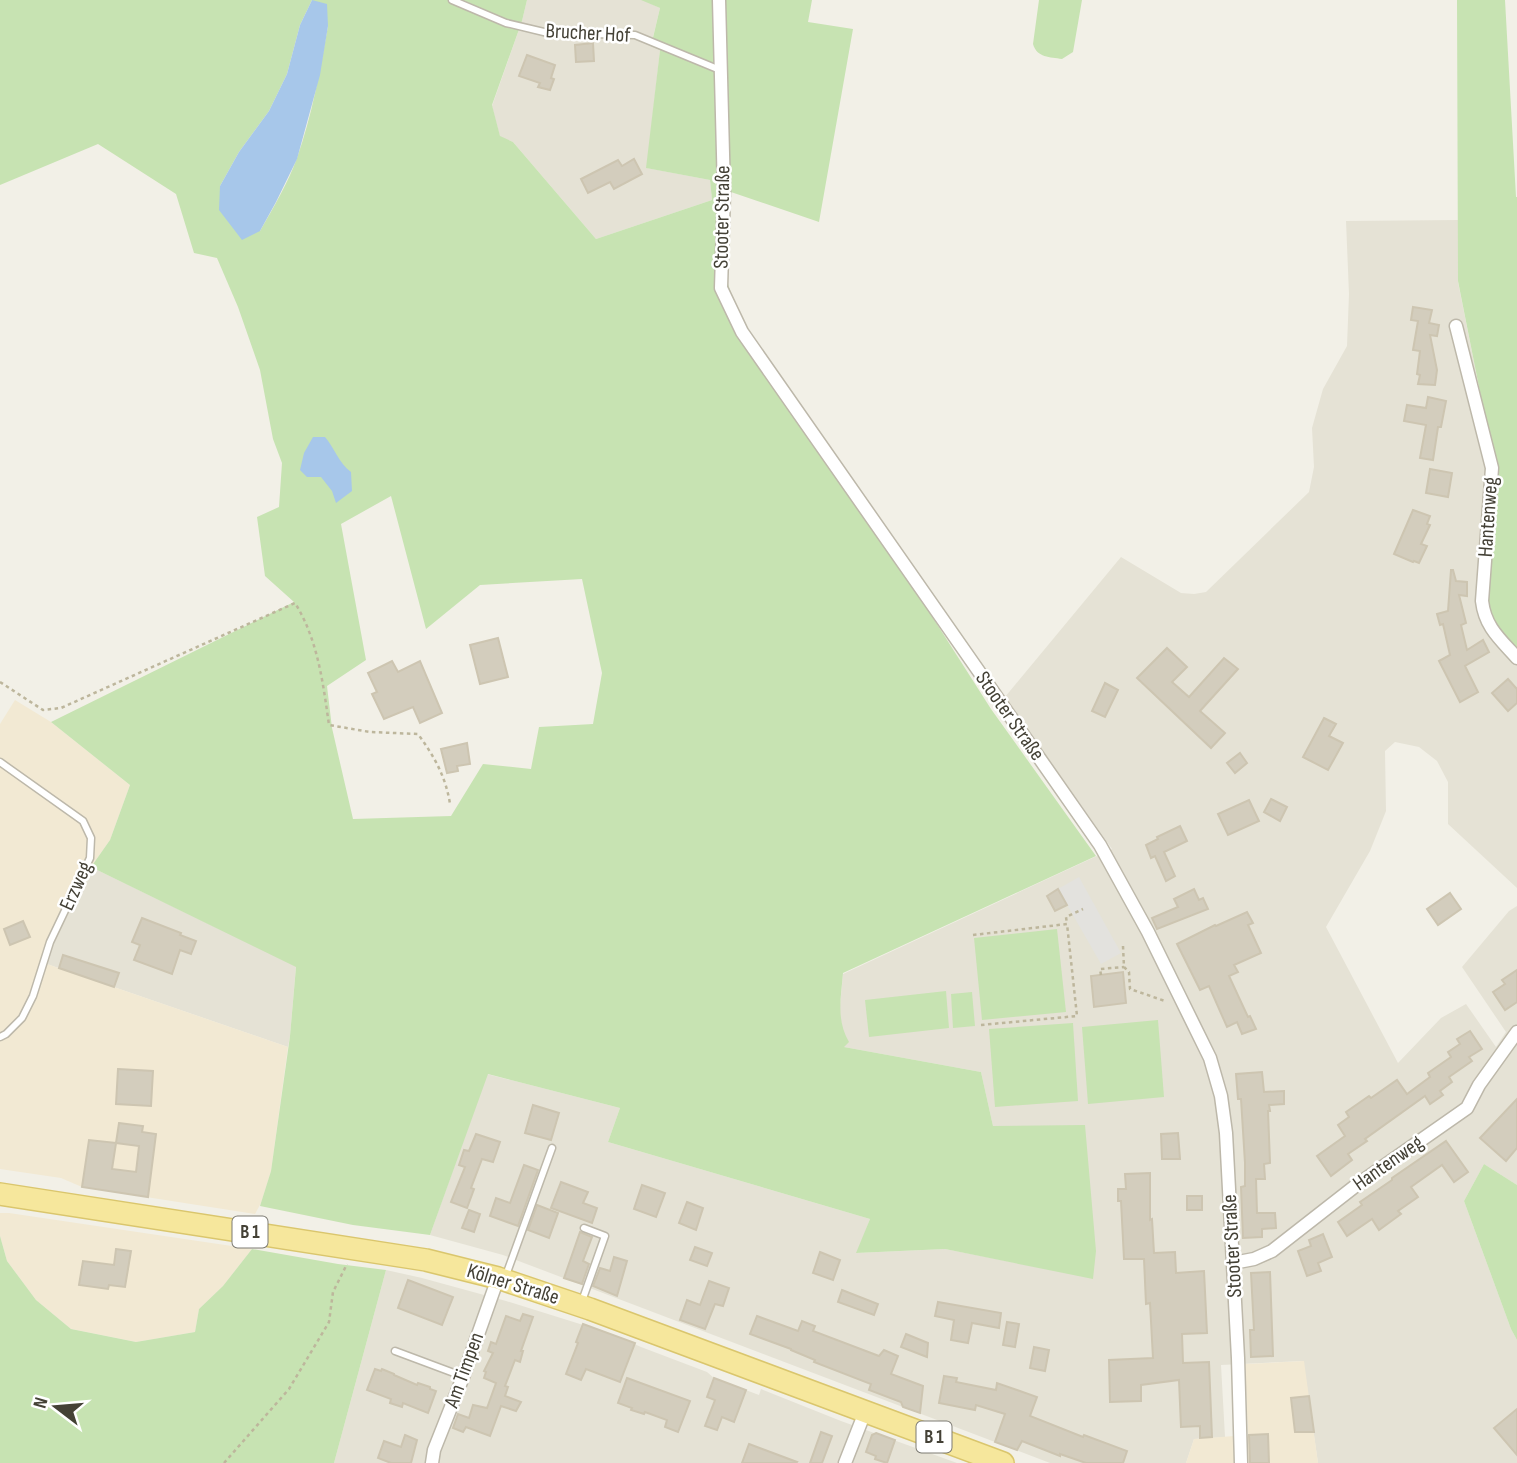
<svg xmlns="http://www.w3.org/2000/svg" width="1517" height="1463" font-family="'Sofia Sans Condensed',sans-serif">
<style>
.residential{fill:#e5e2d5}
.commercial{fill:#f2e9d3}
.green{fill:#c7e3b2;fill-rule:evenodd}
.parking{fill:#e3e2de}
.water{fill:#a7c7ea}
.building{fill:#d3cdbd;stroke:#cdc5b1;stroke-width:2;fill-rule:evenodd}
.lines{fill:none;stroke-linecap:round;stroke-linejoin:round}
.service-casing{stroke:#bdb8aa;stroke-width:9}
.minor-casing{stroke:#bdb8aa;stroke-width:15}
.primary-casing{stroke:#dac66d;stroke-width:24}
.path{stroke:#bdb69c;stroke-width:2.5;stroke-dasharray:3.5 3.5;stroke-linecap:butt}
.service{stroke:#fff;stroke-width:6}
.minor{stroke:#fff;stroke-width:12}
.primary{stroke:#f6e79c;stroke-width:21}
.labels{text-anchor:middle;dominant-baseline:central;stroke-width:5;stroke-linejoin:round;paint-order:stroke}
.shield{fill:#fff;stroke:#7c7a72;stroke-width:2}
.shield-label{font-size:19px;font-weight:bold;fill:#444136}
.street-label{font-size:21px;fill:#444136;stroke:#fff}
</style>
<rect width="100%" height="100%" fill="#f2f0e7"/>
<g class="residential">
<path d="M527 0H643L660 8 651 45 660 50 647 168 710 180 712 200 596 239 513 142 500 137 492 106 522 21Z"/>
<path d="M1458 220V282L1497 478 1517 650V888L1448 824V782L1437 761 1419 747 1395 742 1385 751 1386 811 1370 851 1326 927 1398 1063 1441 1018 1466 1004 1496 1047 1506 1032 1462 967 1509 911 1517 906V1185L1484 1164 1464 1201 1511 1329 1517 1340V1463H1318L1303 1361 1221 1365 1225 1437 1194 1439 1186 1463H1050L503 1255 430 1235 487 1074 620 1108 608 1142 870 1219 857 1253 945 1249 1093 1278 993 1126 981 1072 844 1047V1034L839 1017 843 974 1112 849 1005 697 1121 557 1181 593 1194 594 1206 592 1309 492 1314 467 1312 428 1323 389 1347 346 1349 294 1346 221Z"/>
<path d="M91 867 296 966 290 1036 288 1047 44 963Z"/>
<path d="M386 1270 422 1278 506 1301 612 1334 641 1347 707 1372 714 1378 759 1395 761 1389 841 1421 957 1463H334Z"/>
</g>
<g class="commercial">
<path d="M15 700 51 722 130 785 110 840 91 867 44 963 288 1047 271 1171 261 1203 255 1214 82 1187 61 1178 0 1169V724Z"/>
<path d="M0 1213H9L252 1249 223 1286 199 1309 195 1332 136 1342 71 1329 36 1300 7 1261 0 1236Z"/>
<path d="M1304 1361 1318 1463H1186L1194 1439 1248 1435 1245 1364Z"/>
</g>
<g class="green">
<path d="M0 0H312L300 25 287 74 269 111 239 152 220 186 260 231C273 208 288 183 297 158 312 116 320 70 328 26L312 0H527L522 21 492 105 500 136 513 142 596 239 712 200 710 180 646 168 660 50 651 46 660 8 641 0H812L808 22 853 29 819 222 728 191 727 281 737 311 769 366 807 420 991 709 1096 856 843 973C841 998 836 1020 849 1042L844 1047 981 1072 993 1126 1085 1125 1096 1251 1093 1279 945 1249 856 1253 870 1219 608 1142 620 1108 488 1074 430 1235 353 1225 260 1206 271 1171 290 1036 296 967 91 867 110 840 130 785 51 722 294 602 265 576 257 517 279 507 282 463 273 439 260 370 238 307 217 258 194 253 176 194 98 144 0 185ZM391 496 426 629 480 585 582 579 602 673 593 724 539 727 531 769 483 764 451 816 353 819 332 728 327 686 366 660 341 524Z"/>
<path d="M1039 0H1082L1073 52 1062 59C1050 57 1037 58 1033 44Z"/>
<path d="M1457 0H1505L1516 197H1517V650L1491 619 1487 606 1497 478 1458 281Z"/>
<path d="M1057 929 1066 1012 982 1020 974 938Z"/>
<path d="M946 991 949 1028 869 1037 865 1000Z"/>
<path d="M972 992 975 1026 953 1028 951 994Z"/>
<path d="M1158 1020 1164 1097 1088 1104 1082 1027Z"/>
<path d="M1073 1023 1078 1101 995 1107 989 1029Z"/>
<path d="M1484 1164 1517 1185V1340L1511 1329 1464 1201Z"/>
<path d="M0 1236 7 1261 36 1300 71 1329 136 1342 195 1332 199 1309 223 1286 252 1249 338 1264 386 1270 334 1463H0Z"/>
</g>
<path class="parking" d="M1079 877 1121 953 1101 964 1058 889Z"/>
<g class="water">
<path d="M312 0 327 4 328 26 320 75 297 159 276 202 260 231 242 240 219 210 220 186 239 152 269 111 287 74 300 25Z"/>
<path d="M313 437H325C335 449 339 463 351 472L352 491 336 503 332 491 321 477H307L300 470 304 453Z"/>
</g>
<g class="building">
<path d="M593 43 594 61 576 62 575 45Z"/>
<path d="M527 55 555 65 551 78 554 79 550 90 538 87 540 83 519 76Z"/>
<path d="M634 159 642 174 614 189 610 182 588 193 581 179 618 160 622 166Z"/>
<path d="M1413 307 1432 310 1429 323 1439 325 1437 336 1430 335 1437 370 1435 385 1418 384 1420 375 1417 374 1420 351 1413 350 1418 321 1411 320Z"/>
<path d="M1428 397 1446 401 1441 427H1438L1433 460 1420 458 1426 425 1404 421 1407 405 1426 408Z"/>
<path d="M1430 469 1452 473 1448 497 1426 493Z"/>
<path d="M1413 510 1430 516 1427 524 1430 525 1421 544 1427 546 1419 563 1414 561 1413 562 1394 554Z"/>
<path d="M1451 570H1453L1456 581 1467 582V596L1459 595 1466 623 1461 625 1467 650 1483 640 1489 652 1465 666 1478 692 1460 702 1439 661 1450 655 1443 624 1440 625 1437 614 1448 611Z"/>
<path d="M498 638 508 677 480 684 470 645Z"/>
<path d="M1167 648 1187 667 1172 682 1189 697 1224 658 1238 669 1200 711 1225 733 1211 748 1137 678Z"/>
<path d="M392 661 398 672 420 661 442 713 420 723 413 707 384 719 372 694 377 692 368 673Z"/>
<path d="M1508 679 1517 689V703L1508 711 1492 693Z"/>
<path d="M1105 683 1118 690 1105 717 1092 711Z"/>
<path d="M1324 718 1336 724 1329 736 1343 743 1328 770 1303 757Z"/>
<path d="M467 743 470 764 457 766 458 771 447 773 441 749Z"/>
<path d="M1240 753 1247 763 1235 773 1227 763Z"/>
<path d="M1271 799 1287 807 1280 821 1264 812Z"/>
<path d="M1249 800 1259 821 1228 835 1218 814Z"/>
<path d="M1180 826 1187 841 1164 852 1175 876 1166 881 1155 856 1151 858 1146 845 1158 839 1157 837Z"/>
<path d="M1058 889 1067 905 1055 911 1047 896Z"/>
<path d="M1194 889 1199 900 1203 898 1208 909 1157 929 1152 918 1178 907 1174 899Z"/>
<path d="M1450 893 1461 909 1438 925 1427 909Z"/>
<path d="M1247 912 1253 923 1248 925 1261 953 1234 965 1238 972 1229 976 1248 1017 1250 1016 1256 1029 1242 1034 1237 1022 1227 1027 1209 986 1200 990 1177 944 1215 925 1216 926Z"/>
<path d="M142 918 181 933 180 935 196 941 191 954 180 950 172 974 134 960 140 945 132 942Z"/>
<path d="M23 921 30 937 10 945 4 929Z"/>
<path d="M63 955 119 973 114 987 59 968Z"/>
<path d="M1517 970V1002L1505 1010 1493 992 1505 984 1502 980Z"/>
<path d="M1123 972 1126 1003 1094 1007 1091 976Z"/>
<path d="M1470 1031 1482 1049 1469 1057 1472 1061 1449 1077 1452 1082 1440 1091 1443 1095 1430 1104 1425 1096 1365 1139 1367 1141 1348 1154 1352 1160 1331 1176 1317 1156 1345 1136 1338 1125 1349 1117 1346 1112 1369 1096 1371 1098 1397 1080 1407 1094 1430 1077 1428 1073 1451 1057 1448 1052 1460 1044 1457 1039Z"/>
<path d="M118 1069 153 1071 151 1106 116 1104Z"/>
<path d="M1262 1072 1264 1092 1284 1091V1104L1269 1105 1270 1111H1268L1270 1163 1264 1164 1265 1179H1256L1257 1213H1275L1276 1228 1262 1229V1237L1243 1238 1241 1187 1245 1186V1163L1241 1099H1238L1236 1074Z"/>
<path d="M1517 1099V1148L1506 1161 1480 1138Z"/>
<path d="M533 1105 559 1113 551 1140 525 1133Z"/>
<path d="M119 1123 143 1126 142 1132 156 1134 148 1197 82 1187 89 1140 116 1143ZM116 1143 139 1146 136 1172 112 1169Z"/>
<path d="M1178 1133 1180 1159H1162L1161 1134Z"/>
<path d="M476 1134 500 1142 493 1162 482 1159 471 1188 474 1189 467 1208 451 1202 465 1167 459 1165 464 1150 469 1151Z"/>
<path d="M1446 1141 1468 1172 1454 1182 1442 1165 1411 1187 1418 1197 1398 1211 1401 1214 1379 1230 1372 1219 1347 1236 1338 1222 1362 1205 1360 1202 1392 1180V1178Z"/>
<path d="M524 1165 538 1170 518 1226 490 1216 496 1198 510 1203Z"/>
<path d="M1150 1173V1220L1152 1219 1154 1253 1175 1252 1176 1273 1204 1271 1207 1333 1182 1334 1183 1363 1209 1362 1212 1437 1200 1438V1426L1181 1427 1179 1380 1141 1385V1401L1110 1402 1109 1360 1153 1358 1150 1303 1146 1304 1144 1259H1124L1121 1201H1118V1189H1126L1125 1174Z"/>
<path d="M561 1182 588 1192 583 1203 597 1208 592 1223 551 1208Z"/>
<path d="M642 1185 665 1193 656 1217 634 1209Z"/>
<rect x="1187" y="1196" width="15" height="14"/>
<path d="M687 1202 703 1208 696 1230 679 1223Z"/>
<path d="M537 1205 558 1213 549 1238 528 1230Z"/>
<path d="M469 1210 480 1214 474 1232 462 1228Z"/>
<path d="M580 1232 592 1237 583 1261 589 1264 582 1284 564 1278Z"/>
<path d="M1323 1234 1332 1257 1318 1263 1321 1271 1307 1276 1298 1251 1311 1246 1309 1240Z"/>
<path d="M695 1247 712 1253 707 1266 690 1260Z"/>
<path d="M116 1249 131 1251 125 1287 109 1285 108 1289 79 1285 83 1261 114 1265Z"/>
<path d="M820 1252 840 1260 833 1280 813 1273Z"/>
<path d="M614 1257 627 1261 617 1296 593 1286 600 1268 610 1271Z"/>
<path d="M1270 1272 1273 1356 1251 1357 1250 1330H1254L1251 1273Z"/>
<path d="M408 1280 453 1297 442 1325 398 1308Z"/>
<path d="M709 1281 729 1288 723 1306 715 1304 705 1329 680 1320 687 1300 700 1305Z"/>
<path d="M842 1290 878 1304 874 1315 838 1302Z"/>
<path d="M938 1302 1001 1313 999 1328 972 1323 968 1343 951 1340 954 1320 935 1316Z"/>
<path d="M523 1314 533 1317 521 1351H523L520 1362 515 1360 505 1386 508 1387 505 1396 521 1402 516 1411 501 1406 490 1436 466 1427 463 1432 453 1428 458 1414 469 1418 473 1405 487 1408 496 1383 484 1378 486 1372 484 1371 493 1353 488 1351 491 1342 496 1344 506 1316 520 1321Z"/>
<path d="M757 1316 798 1331 802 1321 815 1326 813 1331 879 1356 884 1350 898 1356 891 1374 923 1386 920 1413 903 1407 901 1402 869 1390 871 1384 814 1362 815 1360 791 1350V1349L750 1334Z"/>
<path d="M1007 1322 1019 1324 1015 1347 1003 1345Z"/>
<path d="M583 1324 635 1343 620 1382 586 1369 581 1380 566 1374 578 1343 576 1342Z"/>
<path d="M906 1334 928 1343 927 1357 901 1347Z"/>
<path d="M1034 1347 1049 1350 1045 1371 1030 1368Z"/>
<path d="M375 1369 381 1371 382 1369 394 1374V1375L417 1385 418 1383 430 1387V1389L436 1391 428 1413 403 1403 402 1407 390 1403 391 1399 367 1390Z"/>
<path d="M944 1376 957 1378 956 1382 996 1390 997 1383 1037 1397 1030 1416 1083 1437 1084 1435 1127 1451 1123 1463H1086L1060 1454V1456L1022 1441 1017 1450 995 1442 1005 1414 976 1405 975 1410 939 1403Z"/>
<path d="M627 1378 690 1401 678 1432 665 1427 667 1420 645 1412 644 1414 631 1410 632 1408 618 1403Z"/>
<path d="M714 1378 746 1390 734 1422 722 1417 717 1430 705 1426 715 1400 707 1397Z"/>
<path d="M1309 1396 1314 1432H1295L1291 1398Z"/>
<path d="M1517 1409V1455L1494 1428Z"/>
<path d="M821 1432 832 1436 822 1463H810Z"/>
<path d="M876 1433 895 1440 887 1463 875 1459 876 1456 866 1452 872 1435Z"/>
<path d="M1268 1434 1269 1463H1250L1249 1435Z"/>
<path d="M405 1435 417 1440 411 1463H391L378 1458 384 1441 401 1447Z"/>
<path d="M749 1444 797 1462 796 1463H742Z"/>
</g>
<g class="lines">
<defs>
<g id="service">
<path d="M452 0 506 23 548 33 635 35 720 70"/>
<path d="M0 762 83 821 91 838 90 858 50 942 33 996 22 1018 6 1034 0 1037"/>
<path d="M505 1278 552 1148"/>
<path d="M581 1304 605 1236 584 1228"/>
<path d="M395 1351 462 1376"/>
</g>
<g id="minor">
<path d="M719 0 724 192 721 288 742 332 1100 845 1148 932 1210 1058 1221 1096 1226 1133 1238 1358 1241 1463"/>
<path d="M1456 326 1492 468 1482 601C1485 627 1500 639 1517 658"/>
<path d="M1233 1263 1254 1259 1272 1251 1354 1187 1467 1108 1479 1085 1517 1032"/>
<path d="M432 1463 434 1450 463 1377 498 1278"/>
<path d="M845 1463 865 1412"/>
</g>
<path id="primary" d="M0 1194 426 1260 498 1278 590 1309 1003 1463"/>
</defs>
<use href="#service" class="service-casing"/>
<use href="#minor" class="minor-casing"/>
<use href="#primary" class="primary-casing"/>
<g class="path">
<path d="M0 682 43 710 61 708 295 603C318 640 323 683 329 725L370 732 418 734C434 756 446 777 450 804"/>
<path d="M973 935 1067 924 1066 917 1083 909"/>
<path d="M1123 946 1124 967 1129 972 1130 989 1165 1001"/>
<path d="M1101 975 1100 969 1124 967"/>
<path d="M981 1025 1077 1016 1067 924"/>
<path d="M224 1463 289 1389 329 1322 333 1292 347 1264"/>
</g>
<use href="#service" class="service"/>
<use href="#minor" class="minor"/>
<use href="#primary" class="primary"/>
</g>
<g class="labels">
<g class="shield">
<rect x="232.5" y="1216.5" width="35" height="31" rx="5"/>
<rect x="916.5" y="1421.5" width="35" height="31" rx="5"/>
</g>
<g class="shield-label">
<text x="250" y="1232">B 1</text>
<text x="934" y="1437">B 1</text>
</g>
<g class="street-label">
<text transform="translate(588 33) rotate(3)">Brucher Hof</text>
<text transform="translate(722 217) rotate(-89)">Stooter Straße</text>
<text transform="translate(1488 517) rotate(-86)">Hantenweg</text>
<text transform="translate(1010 716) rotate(55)">Stooter Straße</text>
<text transform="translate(76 886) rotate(-66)">Erzweg</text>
<text transform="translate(1388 1163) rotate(-35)">Hantenweg</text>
<text transform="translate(1232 1246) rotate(-93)">Stooter Straße</text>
<text transform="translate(513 1284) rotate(17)">Kölner Straße</text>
<text transform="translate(464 1370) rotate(-70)">Am Timpen</text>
</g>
</g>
<g transform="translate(56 1407) rotate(286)" stroke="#ffffff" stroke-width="5" paint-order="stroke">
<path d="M0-5L12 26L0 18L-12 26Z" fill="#444136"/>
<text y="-10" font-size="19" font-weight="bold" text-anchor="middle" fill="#444136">N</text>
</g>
</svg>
